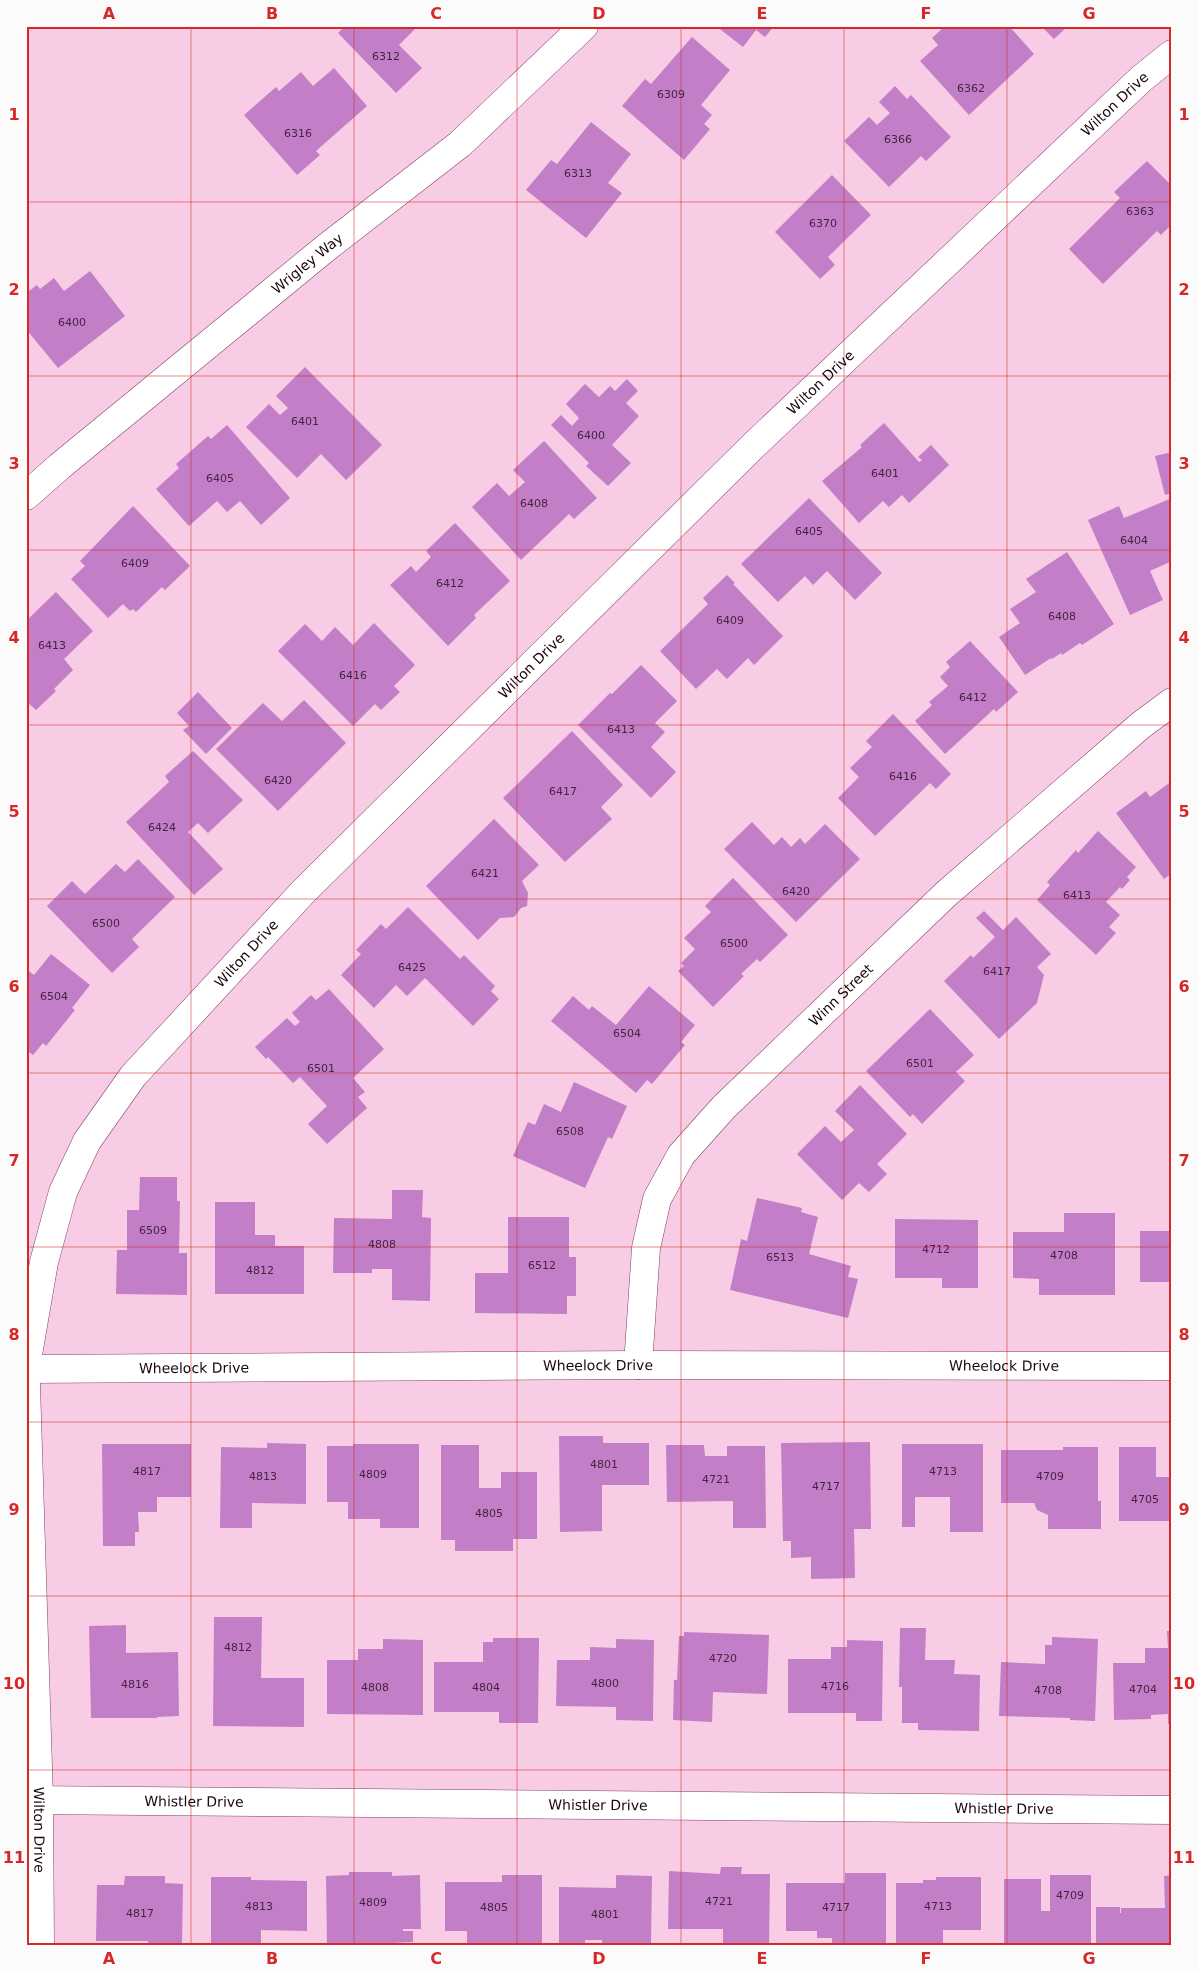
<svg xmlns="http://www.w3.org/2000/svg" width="1198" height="1972" font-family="'DejaVu Sans',sans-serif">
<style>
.building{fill:#c27fc8}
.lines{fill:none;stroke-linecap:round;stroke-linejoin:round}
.minor-casing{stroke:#7e4066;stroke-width:29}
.minor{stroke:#fff;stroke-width:28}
.grid{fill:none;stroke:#d62828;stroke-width:1;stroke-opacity:0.55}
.labels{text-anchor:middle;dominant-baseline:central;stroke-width:4;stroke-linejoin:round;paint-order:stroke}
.number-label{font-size:11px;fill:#462440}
.street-label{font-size:14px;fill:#1c0513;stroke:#fbfbfb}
.neatline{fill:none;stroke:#d62828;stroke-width:2}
.grid-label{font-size:16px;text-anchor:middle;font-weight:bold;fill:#d62828}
</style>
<rect width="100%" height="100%" fill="#f8cce4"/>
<g class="building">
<path d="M345 26H418L399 45 422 68 396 93 338 33Z"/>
<path d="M716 26H774L765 37 756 30 743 47Z"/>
<path d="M945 26H1009L1034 54 969 115 920 61 938 45 932 38Z"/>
<path d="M1041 26H1068L1054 39Z"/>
<path d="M692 37 730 70 701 105 712 115 704 124 710 129 684 160 622 106 645 79 651 84Z"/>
<path d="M334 68 367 106 316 151 320 155 297 175 244 115 276 87 279 91 301 72 313 86Z"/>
<path d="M895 86 907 99 911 95 951 137 926 161 921 156 889 187 844 141 869 117 877 125 890 113 879 102Z"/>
<path d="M591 122 631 154 608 183 622 193 586 238 526 190 551 160 557 164Z"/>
<path d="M1147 161 1172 186V224L1161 235 1157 231 1103 284 1069 249 1120 198 1114 192Z"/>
<path d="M832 175 871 215 828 257 835 265 820 279 775 232Z"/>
<path d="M90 271 125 316 58 368 26 329V293L37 285 40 289 54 278 64 291Z"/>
<path d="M305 367 382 445 346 480 321 454 297 478 246 427 269 404 280 415 288 408 276 396Z"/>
<path d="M627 379 638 391 626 403 639 416 612 445 631 463 608 486 586 466 589 463 551 425 561 415 572 426 579 418 566 404 585 384 599 397 610 386 615 391Z"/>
<path d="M884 423 919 462 922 460 918 457 931 445 949 465 909 503 902 495 889 507 883 501 859 523 822 481 862 447 860 445Z"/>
<path d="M227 425 290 498 261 525 240 501 227 512 217 501 189 526 156 489 179 468 176 464 208 436 211 439Z"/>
<path d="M544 441 597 498 574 519 569 514 521 560 472 507 497 483 509 496 525 482 513 470Z"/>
<path d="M1172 452V493L1165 495 1155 456Z"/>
<path d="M809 498 882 573 855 600 827 571 813 585 805 576 778 602 741 564Z"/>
<path d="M1172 498V561L1150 571 1163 600 1130 615 1088 520 1119 506 1124 518Z"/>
<path d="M133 506 190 566 165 590 162 587 136 612 133 609 130 611 123 604 108 618 71 579 85 566 80 561Z"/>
<path d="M455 523 510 581 474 615 476 618 448 646 390 585 411 566 416 572 431 557 426 551Z"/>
<path d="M1067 552 1114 624 1082 645 1080 643 1062 655 1061 653 1052 659 1051 658 1025 675 999 637 1020 623 1010 609 1036 592 1026 579Z"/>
<path d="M727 575 735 583 733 584 783 636 754 665 748 658 727 679 717 669 696 689 660 651 708 604 703 598Z"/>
<path d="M56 592 93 631 64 659 73 670 54 689 56 691 36 710 26 701V621Z"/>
<path d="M374 623 415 665 394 686 400 692 381 710 375 704 353 726 278 651 305 624 322 641 335 627 353 645Z"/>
<path d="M970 641 1018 692 996 712 994 709 945 754 915 721 932 705 929 702 948 686 940 677 950 667 946 662Z"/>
<path d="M641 665 677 701 655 723 665 732 651 747 676 772 651 798 578 725 610 693 612 694Z"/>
<path d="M198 692 232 728 206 754 183 730 189 726 177 713Z"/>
<path d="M304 700 346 743 278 811 216 749 263 703 282 721Z"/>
<path d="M893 714 951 774 936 789 930 783 875 836 838 798 859 777 850 768 872 747 866 741Z"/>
<path d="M572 731 623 785 601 807 612 819 565 862 503 798Z"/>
<path d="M193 751 243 800 208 833 198 823 188 832 223 869 194 895 126 822 169 782 165 776Z"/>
<path d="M1172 781V873L1164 879 1116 813 1146 791 1150 797Z"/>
<path d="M494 819 539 865 522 881 528 893 527 906 521 908 514 917 500 918 478 940 426 886Z"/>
<path d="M752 822 774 845 782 837 791 847 800 838 805 844 825 824 860 859 796 922 724 849Z"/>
<path d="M1098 831 1136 867 1127 877 1130 880 1122 889 1120 887 1106 902 1120 915 1109 927 1116 933 1096 955 1037 900 1050 885 1047 882 1076 850 1078 853Z"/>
<path d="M138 859 175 897 132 939 139 947 112 973 47 906 72 881 85 894 116 864 125 872Z"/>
<path d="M733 878 788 935 760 962 757 959 741 974 744 976 713 1007 678 971 684 966 681 963 695 949 684 938 711 912 705 906Z"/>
<path d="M408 907 460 959 464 955 495 986 491 991 499 999 473 1026 425 978 407 996 396 985 374 1008 341 975 361 954 356 950 381 924 386 929Z"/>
<path d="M984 911 1003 930 1016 917 1051 954 1037 967 1044 975 1037 1003 999 1039 944 981 971 955 973 958 995 937 976 918Z"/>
<path d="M51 954 90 985 72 1008 75 1010 46 1046 43 1043 33 1055 26 1050V969L34 975Z"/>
<path d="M649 986 695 1025 681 1042 685 1045 652 1084 647 1080 636 1093 551 1021 573 996 589 1010 592 1006 616 1025Z"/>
<path d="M329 989 384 1049 353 1078 365 1092 358 1097 367 1108 327 1144 308 1124 327 1106 300 1077 293 1083 268 1057 266 1059 255 1047 287 1018 295 1026 300 1022 292 1013 311 995 316 1000Z"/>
<path d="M930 1009 974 1055 956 1072 965 1081 922 1124 913 1114 910 1117 866 1071Z"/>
<rect x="1170" y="1011" width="2" height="48"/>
<path d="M574 1082 627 1106 612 1139 608 1137 585 1188 513 1156 528 1122 535 1125 544 1104 561 1112Z"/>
<path d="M860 1085 907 1134 877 1164 887 1174 869 1192 859 1183 842 1200 797 1154 825 1126 841 1142 854 1130 835 1111Z"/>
<path d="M140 1177H177V1201H180L179 1253H187V1295L116 1294 117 1250H127V1210H139Z"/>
<path d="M392 1190H423L422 1217 431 1218 430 1301 392 1300V1269H372V1273H333L334 1218 392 1219Z"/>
<path d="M757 1198 802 1208 801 1212 818 1217 809 1254 851 1266 848 1277 858 1279 848 1318 730 1290 741 1239 747 1241Z"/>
<path d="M215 1202H255V1235H275V1246H304V1294H215Z"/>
<path d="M1064 1213H1115V1295H1039V1279L1013 1278V1232H1064Z"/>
<path d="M508 1217H569V1257H576V1296H567V1314L475 1313V1273H508Z"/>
<path d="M895 1219 978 1220V1288H942V1278H895Z"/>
<rect x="1140" y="1231" width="32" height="51"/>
<path d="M559 1436H603V1443H649V1485H602V1531L560 1532Z"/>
<path d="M870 1442 871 1529H854L855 1578 811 1579V1557L791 1558V1541H783L781 1443Z"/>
<path d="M267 1443 306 1444V1504L252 1503V1528H220L221 1447 267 1448Z"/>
<path d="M102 1444H191V1497H157V1512H138L139 1532H135V1546H103Z"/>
<path d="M353 1444H419V1528H380V1519H348V1502H327V1446H353Z"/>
<path d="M902 1444H983V1532H950V1497H915V1527H902Z"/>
<path d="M441 1445H479V1488H501V1472H537V1539H513V1551H455V1540H441Z"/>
<path d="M666 1445H704L705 1456H727V1446H765L766 1528H733V1501L667 1502Z"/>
<path d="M1063 1447H1098V1501H1101V1529H1048V1515L1037 1510 1034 1503H1001V1450H1063Z"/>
<path d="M1119 1447H1156V1477H1172V1521H1119Z"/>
<path d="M214 1617H262L261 1678H304V1727L213 1726Z"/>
<path d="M126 1625V1653L178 1652 179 1716 157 1717V1718H91L89 1626Z"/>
<path d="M900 1628H926L925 1660H955L954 1674 980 1675 979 1731 918 1730V1723H902V1687H899Z"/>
<path d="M1167 1631H1172V1724H1168V1714L1151 1715V1719L1114 1720 1113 1663H1145V1648H1168Z"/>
<path d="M684 1632 769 1635 767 1694 713 1692 712 1722 673 1720 674 1680H677L679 1636H684Z"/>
<path d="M1052 1637 1098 1639 1095 1721 1070 1720V1718L999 1716 1001 1662 1045 1664V1645H1052Z"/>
<path d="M493 1638H539L538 1723H499V1712H434V1662H483V1642H493Z"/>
<path d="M383 1639 423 1640V1715L327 1714V1660H358V1649H383Z"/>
<path d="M616 1639 654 1640 653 1721 616 1720V1707L556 1706 557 1660H590V1647L616 1648Z"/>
<path d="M847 1640 883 1641 882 1721H856V1713H788V1659H831V1647H847Z"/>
<path d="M721 1867H742L741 1874H770L769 1946H723V1929H668L669 1871 720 1874Z"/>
<path d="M349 1872H392V1876L420 1875 421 1929H403V1931H413V1942L327 1946 326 1876 349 1875Z"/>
<path d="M845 1873H886V1946H832V1938H817V1931H786V1883H845Z"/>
<path d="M502 1875H542V1946H467V1931H445V1882H502Z"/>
<path d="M616 1875 652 1876 651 1946H602V1940H585V1946H559V1887L616 1888Z"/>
<path d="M1050 1875H1091V1946H1004V1879H1041V1911H1050Z"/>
<path d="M1172 1875V1946H1096V1907H1120V1913H1121V1908H1165L1164 1876Z"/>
<path d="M125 1876H165V1883L183 1884 182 1946H148V1941H96L97 1885H124Z"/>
<path d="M211 1877H251V1880L307 1881V1931L261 1930V1946H211Z"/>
<path d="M936 1877H981V1930H943V1946H896V1883H923V1880H936Z"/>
</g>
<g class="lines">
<defs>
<g id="minor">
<path id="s1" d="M26 496 60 466 327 247 460 144 584 26"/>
<path id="s2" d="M638 1365 646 1248 657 1199 681 1155 724 1107 946 894 1141 725 1172 702"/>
<path id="s3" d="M26 1366 44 1262 63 1192 87 1141 133 1076 303 892 753 446 1141 79 1172 54"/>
<path id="s4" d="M26 1369 638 1365 1172 1366"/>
<path id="s5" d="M26 1385 39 1799 40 1946"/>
<path id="s6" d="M26 1800 1172 1810"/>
</g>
</defs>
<use href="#minor" class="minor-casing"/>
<use href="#minor" class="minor"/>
</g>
<path class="grid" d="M191 26V1946M354 26V1946M517 26V1946M681 26V1946M844 26V1946M1007 26V1946M26 202H1172M26 376H1172M26 550H1172M26 725H1172M26 899H1172M26 1073H1172M26 1247H1172M26 1422H1172M26 1596H1172M26 1770H1172"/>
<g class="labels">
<g class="number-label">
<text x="386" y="56">6312</text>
<text x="971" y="88">6362</text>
<text x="671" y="94">6309</text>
<text x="298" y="133">6316</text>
<text x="898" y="139">6366</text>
<text x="578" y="173">6313</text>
<text x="1140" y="211">6363</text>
<text x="823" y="223">6370</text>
<text x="72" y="322">6400</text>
<text x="305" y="421">6401</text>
<text x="591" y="435">6400</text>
<text x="885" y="473">6401</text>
<text x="220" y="478">6405</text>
<text x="534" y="503">6408</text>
<text x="809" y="531">6405</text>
<text x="1134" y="540">6404</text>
<text x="135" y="563">6409</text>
<text x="450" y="583">6412</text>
<text x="1062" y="616">6408</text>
<text x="730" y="620">6409</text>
<text x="52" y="645">6413</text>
<text x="353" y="675">6416</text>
<text x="973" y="697">6412</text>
<text x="621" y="729">6413</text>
<text x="903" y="776">6416</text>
<text x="278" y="780">6420</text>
<text x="563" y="791">6417</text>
<text x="162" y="827">6424</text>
<text x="485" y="873">6421</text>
<text x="796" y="891">6420</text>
<text x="1077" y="895">6413</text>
<text x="106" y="923">6500</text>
<text x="734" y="943">6500</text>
<text x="412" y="967">6425</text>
<text x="997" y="971">6417</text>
<text x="54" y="996">6504</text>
<text x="627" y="1033">6504</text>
<text x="920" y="1063">6501</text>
<text x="321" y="1068">6501</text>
<text x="570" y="1131">6508</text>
<text x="153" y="1230">6509</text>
<text x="382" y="1244">4808</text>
<text x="936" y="1249">4712</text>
<text x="1064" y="1255">4708</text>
<text x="780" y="1257">6513</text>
<text x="542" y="1265">6512</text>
<text x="260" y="1270">4812</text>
<text x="604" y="1464">4801</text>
<text x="147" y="1471">4817</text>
<text x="943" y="1471">4713</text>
<text x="373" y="1474">4809</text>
<text x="263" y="1476">4813</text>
<text x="1050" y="1476">4709</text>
<text x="716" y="1479">4721</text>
<text x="826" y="1486">4717</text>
<text x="1145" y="1499">4705</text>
<text x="489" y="1513">4805</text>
<text x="238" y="1647">4812</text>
<text x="723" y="1658">4720</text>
<text x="605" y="1683">4800</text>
<text x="135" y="1684">4816</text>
<text x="835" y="1686">4716</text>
<text x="375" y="1687">4808</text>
<text x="486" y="1687">4804</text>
<text x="1143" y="1689">4704</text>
<text x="1048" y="1690">4708</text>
<text x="1070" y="1895">4709</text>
<text x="719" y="1901">4721</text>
<text x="373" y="1902">4809</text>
<text x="259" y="1906">4813</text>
<text x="938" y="1906">4713</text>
<text x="494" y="1907">4805</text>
<text x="836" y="1907">4717</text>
<text x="140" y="1913">4817</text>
<text x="605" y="1914">4801</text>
</g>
<g class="street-label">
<text stroke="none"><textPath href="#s3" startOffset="1696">Wilton Drive</textPath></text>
<text stroke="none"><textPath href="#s1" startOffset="365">Wrigley Way</textPath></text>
<text stroke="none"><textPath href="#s3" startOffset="1291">Wilton Drive</textPath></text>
<text stroke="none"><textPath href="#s3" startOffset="886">Wilton Drive</textPath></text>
<text stroke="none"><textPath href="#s3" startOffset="481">Wilton Drive</textPath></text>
<text stroke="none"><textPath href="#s2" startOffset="444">Winn Street</textPath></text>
<text stroke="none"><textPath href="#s4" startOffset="572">Wheelock Drive</textPath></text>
<text stroke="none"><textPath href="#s4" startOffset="978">Wheelock Drive</textPath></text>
<text stroke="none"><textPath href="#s4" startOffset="168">Wheelock Drive</textPath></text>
<text stroke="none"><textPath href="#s6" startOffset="168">Whistler Drive</textPath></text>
<text stroke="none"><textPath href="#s6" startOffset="572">Whistler Drive</textPath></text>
<text stroke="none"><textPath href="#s6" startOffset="978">Whistler Drive</textPath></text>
<text stroke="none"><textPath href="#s5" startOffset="445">Wilton Drive</textPath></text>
</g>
</g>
<rect width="1198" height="1972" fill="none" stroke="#fbfbfb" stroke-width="55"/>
<rect x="28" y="28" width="1142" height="1916" class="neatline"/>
<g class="grid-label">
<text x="109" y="19">A</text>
<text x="272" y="19">B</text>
<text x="436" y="19">C</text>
<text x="599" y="19">D</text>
<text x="762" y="19">E</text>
<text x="926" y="19">F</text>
<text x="1089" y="19">G</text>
<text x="14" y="120">1</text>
<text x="1184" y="120">1</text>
<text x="14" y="295">2</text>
<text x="1184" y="295">2</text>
<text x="14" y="469">3</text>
<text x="1184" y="469">3</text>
<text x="14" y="643">4</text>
<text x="1184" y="643">4</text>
<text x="14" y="817">5</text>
<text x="1184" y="817">5</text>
<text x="14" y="992">6</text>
<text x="1184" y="992">6</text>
<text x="14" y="1166">7</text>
<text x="1184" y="1166">7</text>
<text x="14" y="1340">8</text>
<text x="1184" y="1340">8</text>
<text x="14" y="1515">9</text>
<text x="1184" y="1515">9</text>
<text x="14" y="1689">10</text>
<text x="1184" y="1689">10</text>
<text x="14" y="1863">11</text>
<text x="1184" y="1863">11</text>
<text x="109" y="1964">A</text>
<text x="272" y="1964">B</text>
<text x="436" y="1964">C</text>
<text x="599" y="1964">D</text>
<text x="762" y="1964">E</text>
<text x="926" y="1964">F</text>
<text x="1089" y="1964">G</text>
</g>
</svg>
